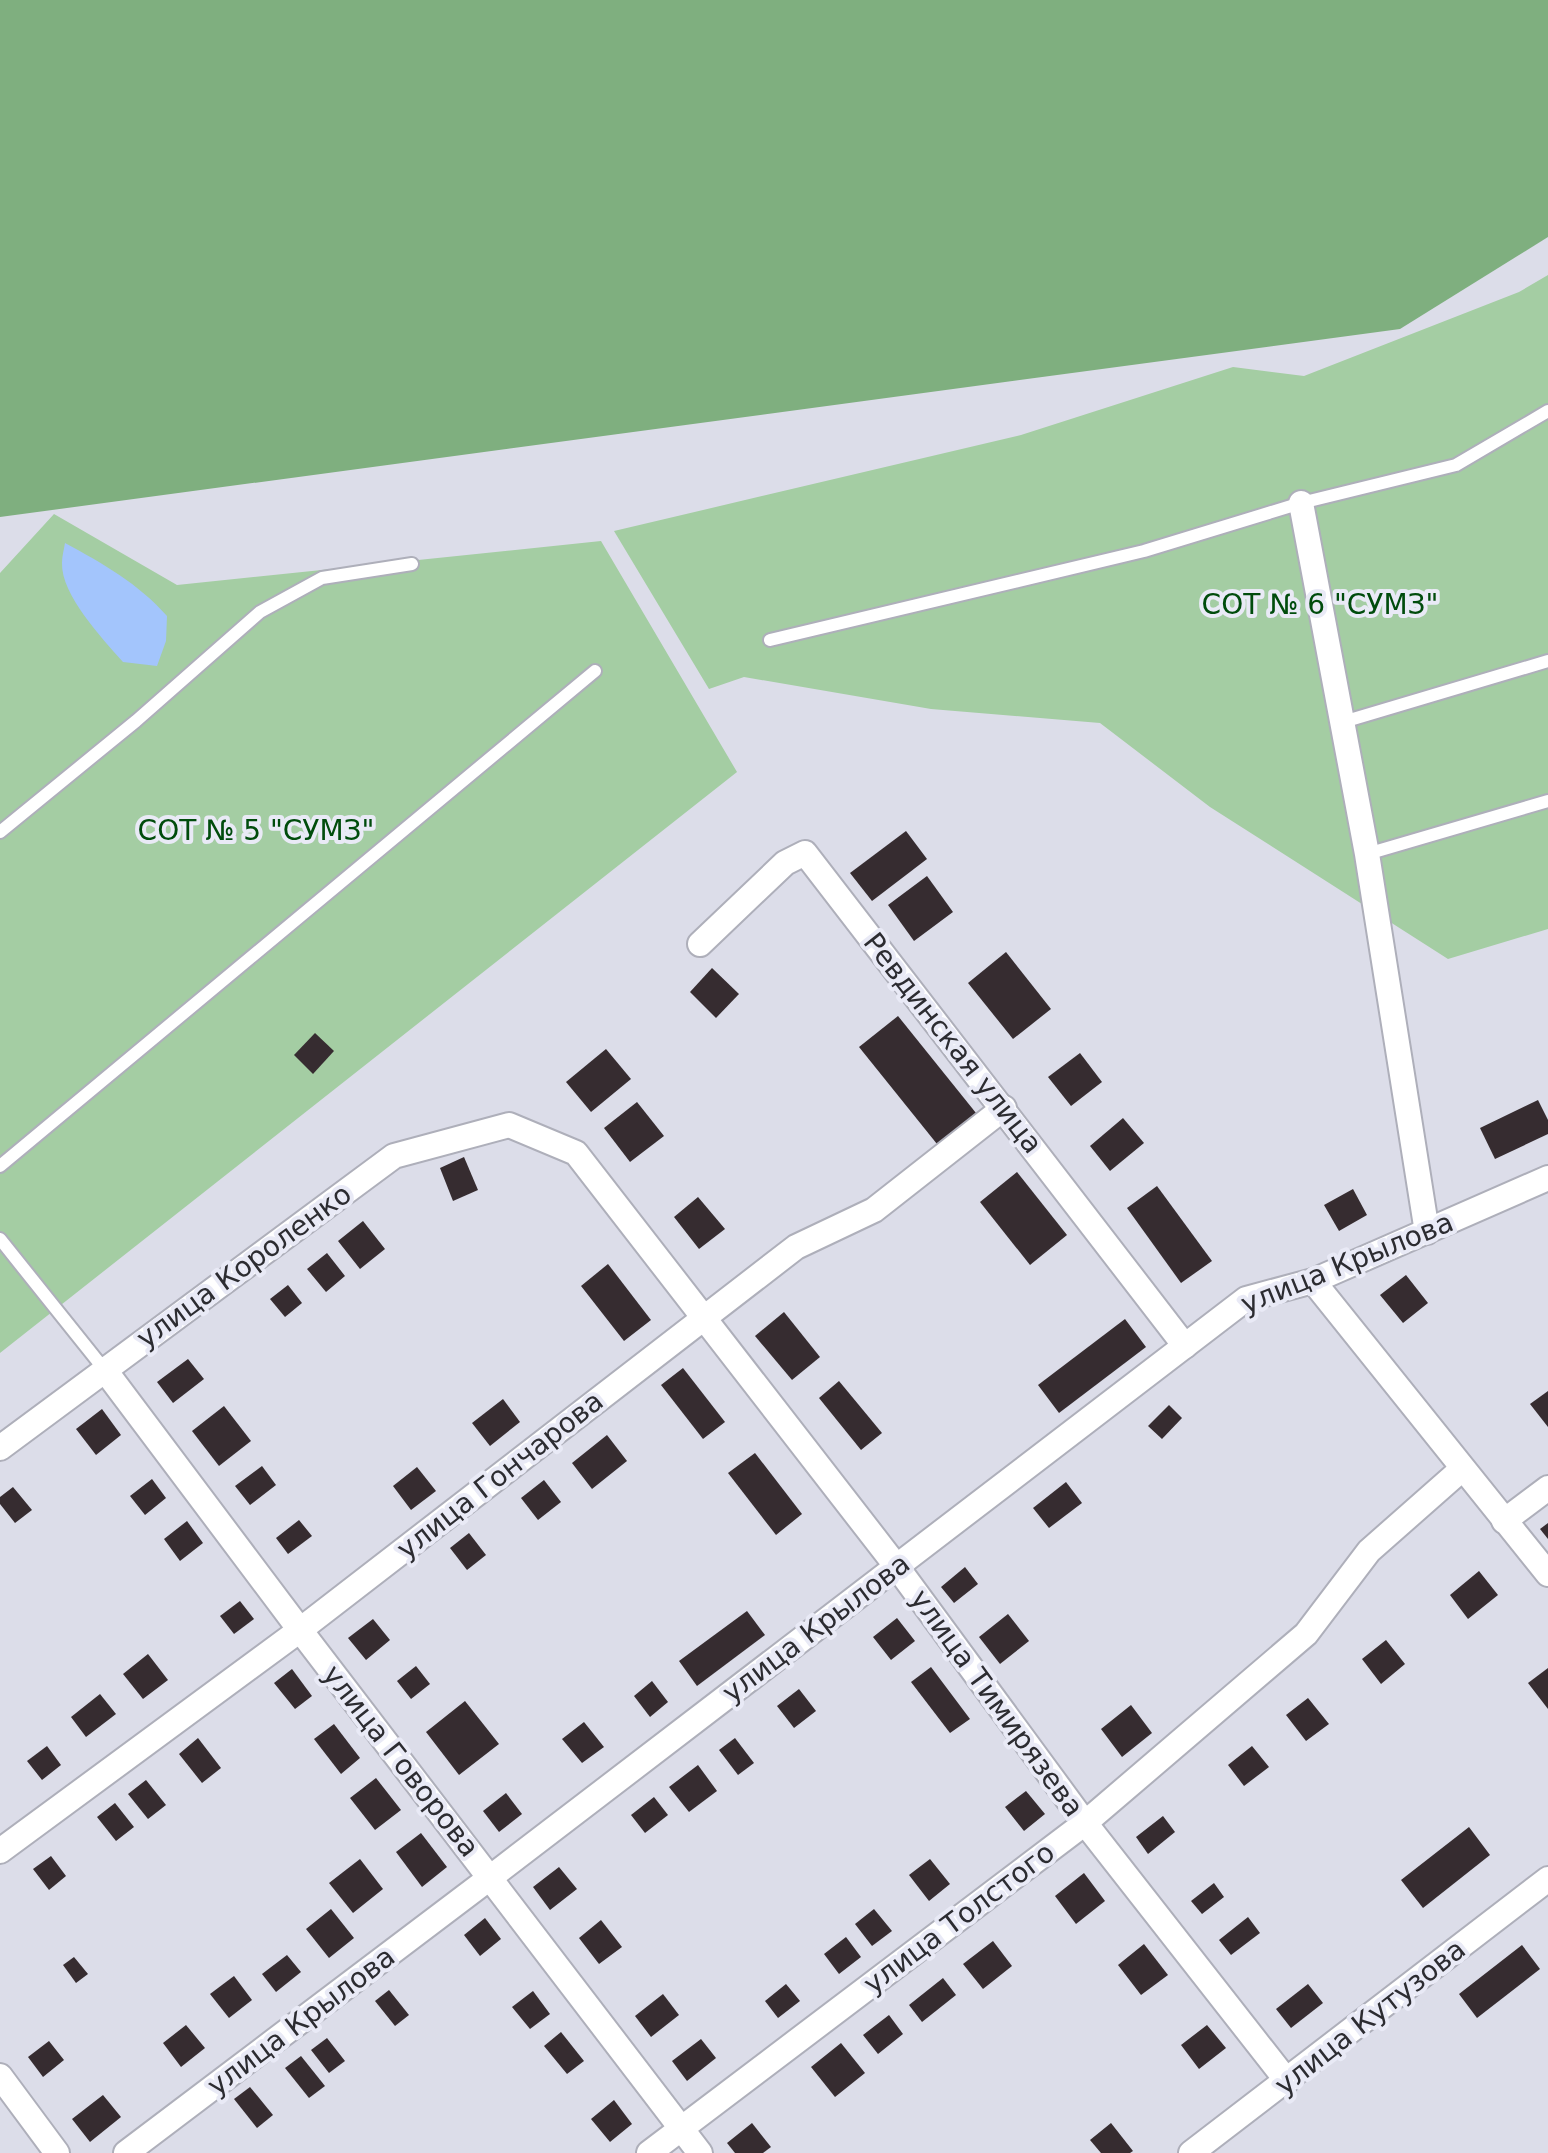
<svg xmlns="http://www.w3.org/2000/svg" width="1548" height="2153" font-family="'DejaVu Sans',sans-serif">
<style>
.green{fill:#a4cda3}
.forest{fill:#7faf7f}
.water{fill:#a3c5fc}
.building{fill:#362c30}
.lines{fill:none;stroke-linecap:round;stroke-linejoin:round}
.lane-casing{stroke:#aeafba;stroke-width:16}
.street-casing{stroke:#aeafba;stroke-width:28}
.lane{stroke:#fff;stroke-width:12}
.street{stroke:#fff;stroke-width:24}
.labels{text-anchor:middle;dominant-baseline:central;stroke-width:8;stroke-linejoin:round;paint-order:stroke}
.park-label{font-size:28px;fill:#004c0c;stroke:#e9eaf6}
.street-label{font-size:28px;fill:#2c2c31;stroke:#e9eaf6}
</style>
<rect width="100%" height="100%" fill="#dcdde9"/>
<g class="green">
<path d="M1548 275V929L1448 959 1210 807 1100 723 931 709 744 677 709 689 614 531 1021 435 1233 367 1304 376 1519 292Z"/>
<path d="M54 514 177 585 601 541 737 772 0 1353V573Z"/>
</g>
<path class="forest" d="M0 0H1548V237L1400 329 0 517Z"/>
<path class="water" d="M65 543C102 563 139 584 167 616L166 641 157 666 123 662C102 638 61 595 62 563 62 556 64 549 65 543Z"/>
<g class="building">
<path d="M906 831 927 859 872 901 850 873Z"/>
<path d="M927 876 953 912 914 941 888 905Z"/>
<path d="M1006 952 1051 1009 1013 1039 968 983Z"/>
<path d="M712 968 739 994 716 1018 690 992Z"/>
<path d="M898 1016 976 1113 937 1144 859 1047Z"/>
<path d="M315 1033 334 1051 313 1074 294 1055Z"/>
<path d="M606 1049 631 1079 591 1112 566 1082Z"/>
<path d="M1080 1053 1102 1082 1071 1106 1048 1077Z"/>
<path d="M1538 1100 1548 1120V1134L1495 1159 1480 1128Z"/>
<path d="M637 1102 664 1136 630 1162 604 1128Z"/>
<path d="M1123 1118 1144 1143 1110 1171 1090 1146Z"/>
<path d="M464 1157 478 1190 453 1201 440 1168Z"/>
<path d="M1017 1172 1067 1235 1030 1265 980 1202Z"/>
<path d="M1157 1186 1212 1261 1181 1283 1127 1208Z"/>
<path d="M1353 1189 1367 1215 1339 1231 1324 1205Z"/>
<path d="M698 1197 725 1229 699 1249 674 1217Z"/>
<path d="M363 1221 385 1249 360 1269 338 1241Z"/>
<path d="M327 1253 345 1276 326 1292 307 1269Z"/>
<path d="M608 1264 651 1320 624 1341 581 1286Z"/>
<path d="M1406 1275 1428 1303 1403 1323 1380 1295Z"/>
<path d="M288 1285 302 1303 285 1317 270 1299Z"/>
<path d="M784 1312 820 1357 792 1380 755 1336Z"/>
<path d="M1125 1319 1146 1347 1059 1413 1038 1385Z"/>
<path d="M188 1359 204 1379 173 1403 157 1382Z"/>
<path d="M683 1368 725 1422 703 1439 661 1385Z"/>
<path d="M839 1381 882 1433 861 1450 819 1398Z"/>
<path d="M1548 1391V1427L1530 1404Z"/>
<path d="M503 1399 520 1422 490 1446 472 1423Z"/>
<path d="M1169 1405 1182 1418 1162 1439 1148 1426Z"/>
<path d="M224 1406 251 1441 219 1466 192 1431Z"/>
<path d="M102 1409 121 1435 96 1455 76 1429Z"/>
<path d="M607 1435 627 1461 592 1489 572 1463Z"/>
<path d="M755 1453 802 1514 776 1535 728 1473Z"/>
<path d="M262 1466 276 1485 250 1505 235 1486Z"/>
<path d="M417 1467 436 1491 411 1510 393 1486Z"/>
<path d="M152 1479 166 1498 145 1515 130 1496Z"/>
<path d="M544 1480 561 1502 538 1520 521 1498Z"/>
<path d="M1066 1482 1082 1503 1049 1528 1033 1508Z"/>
<path d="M13 1487 32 1510 15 1523 0 1504V1497Z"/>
<path d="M299 1520 312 1536 288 1554 276 1538Z"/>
<path d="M187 1521 203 1543 180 1561 164 1539Z"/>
<path d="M1548 1523V1539L1540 1529Z"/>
<path d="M469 1533 486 1555 467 1570 450 1548Z"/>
<path d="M965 1567 978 1584 954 1603 941 1587Z"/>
<path d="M1479 1571 1498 1595 1468 1619 1450 1595Z"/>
<path d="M240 1601 254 1619 234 1634 220 1616Z"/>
<path d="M747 1611 765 1635 697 1686 679 1661Z"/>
<path d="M1008 1614 1029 1641 1000 1664 979 1637Z"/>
<path d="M897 1618 915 1641 891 1660 873 1637Z"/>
<path d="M373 1619 390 1640 366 1660 348 1638Z"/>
<path d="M1386 1640 1405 1664 1381 1684 1362 1659Z"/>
<path d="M148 1654 168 1680 143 1699 123 1674Z"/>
<path d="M416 1666 430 1684 411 1699 397 1681Z"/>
<path d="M931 1667 970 1719 950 1733 911 1682Z"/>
<path d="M1548 1668V1709L1528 1683Z"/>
<path d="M292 1669 312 1696 295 1709 274 1683Z"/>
<path d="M652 1681 668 1702 650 1717 634 1696Z"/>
<path d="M799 1689 816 1711 794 1728 777 1706Z"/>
<path d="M100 1694 116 1714 86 1737 71 1717Z"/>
<path d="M1308 1698 1329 1724 1306 1741 1286 1715Z"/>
<path d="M465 1701 499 1744 459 1775 426 1732Z"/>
<path d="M1131 1705 1152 1733 1122 1757 1101 1729Z"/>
<path d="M584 1722 604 1747 582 1763 562 1739Z"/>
<path d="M334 1724 360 1758 341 1774 314 1739Z"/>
<path d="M198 1738 221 1768 202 1783 179 1754Z"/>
<path d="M735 1738 754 1763 738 1775 719 1750Z"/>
<path d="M47 1746 61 1765 42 1780 27 1761Z"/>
<path d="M1252 1746 1269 1767 1244 1786 1228 1765Z"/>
<path d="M698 1765 717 1791 689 1812 669 1787Z"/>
<path d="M376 1778 401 1810 375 1830 350 1798Z"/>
<path d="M146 1780 166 1805 148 1819 128 1794Z"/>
<path d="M1026 1791 1045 1814 1024 1831 1005 1807Z"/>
<path d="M506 1793 522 1814 499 1832 483 1811Z"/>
<path d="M654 1797 668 1815 645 1833 631 1815Z"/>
<path d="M115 1803 134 1827 116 1841 97 1817Z"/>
<path d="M1163 1816 1175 1832 1148 1854 1136 1837Z"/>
<path d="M1469 1827 1490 1855 1423 1908 1401 1880Z"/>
<path d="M421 1833 447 1867 422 1887 396 1852Z"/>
<path d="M51 1856 66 1876 49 1890 33 1869Z"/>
<path d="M360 1859 383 1889 353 1913 329 1883Z"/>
<path d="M930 1859 950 1884 929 1901 909 1875Z"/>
<path d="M559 1867 577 1889 550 1910 533 1887Z"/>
<path d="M1084 1873 1105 1901 1076 1924 1055 1896Z"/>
<path d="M1214 1883 1224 1897 1202 1914 1191 1901Z"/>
<path d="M331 1909 354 1938 329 1958 306 1929Z"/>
<path d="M874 1909 892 1931 872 1946 855 1924Z"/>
<path d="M1248 1917 1260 1933 1231 1955 1219 1940Z"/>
<path d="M485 1918 501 1939 480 1956 464 1935Z"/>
<path d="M601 1920 622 1947 599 1964 579 1938Z"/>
<path d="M846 1937 861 1957 839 1974 824 1954Z"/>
<path d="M993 1941 1012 1966 983 1989 963 1964Z"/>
<path d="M1144 1944 1168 1975 1141 1995 1118 1965Z"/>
<path d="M1522 1945 1540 1969 1477 2018 1459 1994Z"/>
<path d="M287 1955 301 1972 276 1992 262 1974Z"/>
<path d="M74 1957 88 1974 76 1983 63 1965Z"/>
<path d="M234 1976 252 2000 229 2018 210 1994Z"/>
<path d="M943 1978 956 1995 922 2022 909 2005Z"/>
<path d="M786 1984 800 2001 778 2018 765 2001Z"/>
<path d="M1308 1984 1323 2003 1291 2028 1276 2009Z"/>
<path d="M389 1990 409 2015 395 2026 375 2001Z"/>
<path d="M533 1991 550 2014 530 2029 512 2007Z"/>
<path d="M663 1994 679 2015 651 2037 635 2016Z"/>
<path d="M889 2015 903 2034 878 2054 863 2035Z"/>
<path d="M186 2025 205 2048 181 2067 163 2043Z"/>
<path d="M1207 2025 1226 2048 1199 2069 1181 2045Z"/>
<path d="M561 2032 584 2061 567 2074 544 2046Z"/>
<path d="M327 2038 345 2061 329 2073 311 2050Z"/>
<path d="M701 2039 716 2058 687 2081 672 2061Z"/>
<path d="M49 2041 64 2060 43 2077 28 2057Z"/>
<path d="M841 2043 865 2073 835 2097 811 2067Z"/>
<path d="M301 2056 325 2086 309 2098 285 2068Z"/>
<path d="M250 2087 273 2115 257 2128 234 2099Z"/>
<path d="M103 2095 121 2117 90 2142 72 2119Z"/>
<path d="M614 2100 632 2124 610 2142 591 2119Z"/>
<path d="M752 2123 771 2147 763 2153H735L727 2143Z"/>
<path d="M1111 2123 1133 2151 1130 2153H1101L1090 2140Z"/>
</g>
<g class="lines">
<defs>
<g id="lane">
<path d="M770 640 1144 551 1301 503 1456 465 1548 411"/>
<path d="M1343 722 1548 661"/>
<path d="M0 832 136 721 260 612 322 578 412 564"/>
<path d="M1367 854 1548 801"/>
<path d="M0 1166 595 671"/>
<path d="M0 1239 104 1369"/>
</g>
<g id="street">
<path d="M1301 503 1367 854 1427 1232"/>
<path d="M700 944 785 863 805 853 1185 1346"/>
<path d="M1313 1281 1548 1574"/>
<path d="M104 1369 300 1630 700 2153"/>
<path d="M0 1448 394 1156 509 1125 576 1153 897 1567 1085 1823 1287 2081"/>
<path d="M1504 1521 1548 1488"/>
<path d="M0 1851 300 1630 796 1247 874 1210 1004 1108"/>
<path d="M0 2076 57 2153"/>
<path d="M126 2153 491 1877 1246 1299 1313 1281 1548 1178"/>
<path d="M649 2153 1085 1823 1306 1634 1369 1551 1462 1469"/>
<path d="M1191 2153 1548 1879"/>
</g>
</defs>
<use href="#lane" class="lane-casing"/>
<use href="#street" class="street-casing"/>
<use href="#lane" class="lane"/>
<use href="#street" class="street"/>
</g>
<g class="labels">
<g class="park-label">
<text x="1320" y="604">СОТ № 6 "СУМЗ"</text>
<text x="256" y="830">СОТ № 5 "СУМЗ"</text>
</g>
<g class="street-label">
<text transform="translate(953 1043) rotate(52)">Ревдинская улица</text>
<text transform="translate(1347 1263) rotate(-22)">улица Крылова</text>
<text transform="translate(244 1266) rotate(-36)">улица Короленко</text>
<text transform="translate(500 1475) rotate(-38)">улица Гончарова</text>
<text transform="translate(816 1628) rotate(-37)">улица Крылова</text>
<text transform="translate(997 1703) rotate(54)">улица Тимирязева</text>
<text transform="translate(401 1761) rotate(52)">улица Говорова</text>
<text transform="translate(959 1918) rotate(-37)">улица Толстого</text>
<text transform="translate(1370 2017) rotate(-38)">улица Кутузова</text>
<text transform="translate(301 2021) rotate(-37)">улица Крылова</text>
</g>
</g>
</svg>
